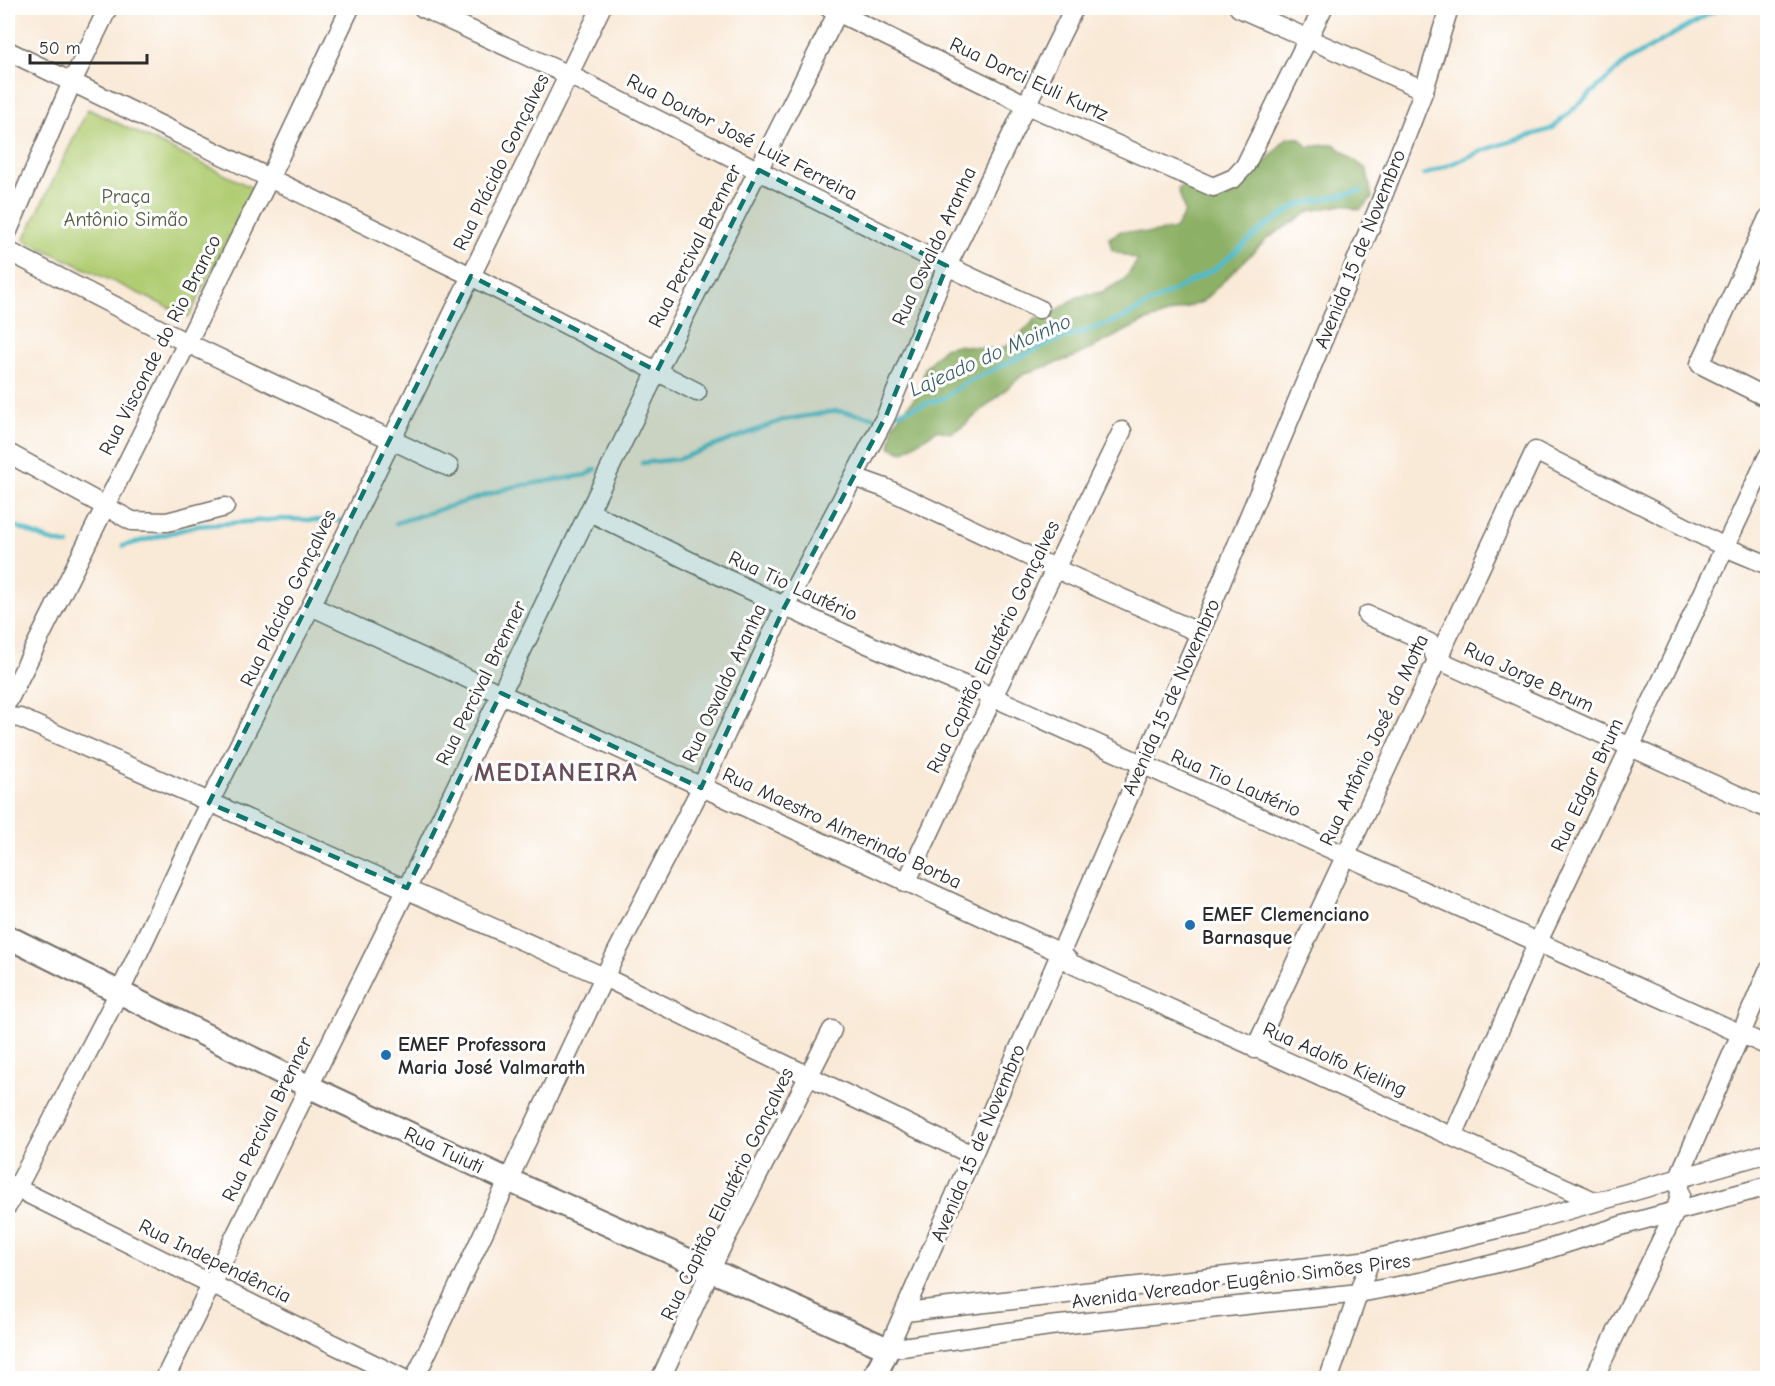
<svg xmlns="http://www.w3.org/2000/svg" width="1775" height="1386" font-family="'Comic Neue',sans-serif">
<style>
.green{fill:#b1cd73;stroke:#6e7c4f;stroke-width:1.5}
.forest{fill:#8cb065;stroke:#5c6e48;stroke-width:1.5}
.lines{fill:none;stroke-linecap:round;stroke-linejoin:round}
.stream{stroke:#4fbbca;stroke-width:4.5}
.minor-casing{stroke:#736e67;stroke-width:21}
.major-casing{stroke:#736e67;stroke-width:26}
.minor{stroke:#fff;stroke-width:18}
.major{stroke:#fff;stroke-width:22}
.marked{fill:#0f766e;fill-opacity:0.2;stroke:#0f766e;stroke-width:4.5;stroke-dasharray:12 8;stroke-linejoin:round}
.poi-dot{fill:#1f6fb2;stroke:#fff;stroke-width:2}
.labels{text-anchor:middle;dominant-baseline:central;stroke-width:6;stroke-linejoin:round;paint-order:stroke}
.street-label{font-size:20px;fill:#2b2b2b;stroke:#fff}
.park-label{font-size:20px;fill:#535c41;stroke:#fff}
.poi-label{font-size:20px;font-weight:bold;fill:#2b2b2b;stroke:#fff;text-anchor:start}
.water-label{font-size:21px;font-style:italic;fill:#385d63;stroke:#fff}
.district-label{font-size:26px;font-weight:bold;letter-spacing:1.5px;fill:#694e59;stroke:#fff}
</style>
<rect width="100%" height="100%" fill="#fff"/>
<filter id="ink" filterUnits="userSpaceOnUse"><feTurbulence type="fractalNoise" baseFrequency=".0167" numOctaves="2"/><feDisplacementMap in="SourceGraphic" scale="12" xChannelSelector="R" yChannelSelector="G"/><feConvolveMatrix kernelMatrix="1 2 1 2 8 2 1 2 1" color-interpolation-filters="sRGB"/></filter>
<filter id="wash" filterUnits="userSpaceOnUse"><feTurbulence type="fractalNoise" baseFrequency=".008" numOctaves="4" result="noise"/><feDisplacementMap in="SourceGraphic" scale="24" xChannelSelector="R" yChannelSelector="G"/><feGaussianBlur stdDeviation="1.35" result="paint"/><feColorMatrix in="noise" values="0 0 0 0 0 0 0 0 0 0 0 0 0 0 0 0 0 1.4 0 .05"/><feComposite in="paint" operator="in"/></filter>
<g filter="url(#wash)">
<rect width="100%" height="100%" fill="#f9e9d7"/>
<path class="green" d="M88 109 253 188 189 317 24 240Z"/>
<path class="forest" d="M1287 138H1299L1308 147 1334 144 1367 170 1372 198 1360 210 1342 205 1310 211 1268 238 1202 302 1141 323 1074 357 1024 374 962 427 950 433 937 430 903 452 890 447 894 423 919 393 925 368 944 348 957 345 997 350 1009 345 1038 317 1050 315 1077 297 1102 292 1124 280 1138 260 1112 250 1109 238 1121 231 1151 233 1175 229 1185 212 1178 189 1188 182 1213 187 1222 195C1248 183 1268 159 1287 138Z"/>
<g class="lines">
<g class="stream">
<path d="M1424 175 1487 149 1551 129 1627 61 1719 8"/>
<path d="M893 414 944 398 965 383 1052 342 1121 319 1216 268 1267 225 1300 204 1361 191"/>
<path d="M642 463 679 459 783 420 837 411 879 418"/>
<path d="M8 523 48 540 68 545"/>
<path d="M396 523 512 487 586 475 596 469"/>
<path d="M123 546 196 526 281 519 342 521"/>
</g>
</g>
</g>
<g filter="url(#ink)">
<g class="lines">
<defs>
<g id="minor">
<path d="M423 8 581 81 947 266 1039 309"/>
<path d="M829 8 1027 105 1213 187 1234 178 1245 166 1323 8"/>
<path d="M1239 8 1424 90"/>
<path d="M8 51 471 276 697 392"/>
<path d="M1768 218 1700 364 1768 398"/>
<path d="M8 231 72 82 108 8"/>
<path d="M8 251 185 342 449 467"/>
<path d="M8 453 132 521 167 522 225 507"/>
<path d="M854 477 885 488 1056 569 1200 633"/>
<path d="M590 512C723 578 855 642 993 697L1768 1046"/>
<path d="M311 606 1061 953 1072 964 1594 1201"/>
<path d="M1367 615 1430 643 1436 659"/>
<path d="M1436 659 1768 809"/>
<path d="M8 701 269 179 350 8"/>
<path d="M8 717 20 718 604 977 972 1155"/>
<path d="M906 883 993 697 1122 431"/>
<path d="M1255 1049 1535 451 1725 547 1768 565"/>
<path d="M1453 1136 1537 944 1768 456"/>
<path d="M8 1184 402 1378"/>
<path d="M8 1205 126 979 209 803 311 606 601 8"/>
<path d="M905 1312 1370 1260 1522 1223 1768 1153"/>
<path d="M888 1349 1200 633 1377 211 1424 90 1449 8"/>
<path d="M888 1349 1050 1326 1359 1293 1425 1281 1530 1255 1620 1226 1768 1186"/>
<path d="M165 1378 407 888 657 371 840 8"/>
<path d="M415 1378 604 977 701 788 784 608 886 416 947 266 1074 8"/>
<path d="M661 1378 719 1252 832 1030"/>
<path d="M1329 1378 1370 1260"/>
<path d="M1594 1378 1676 1210 1680 1194 1678 1179 1768 971"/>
</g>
<path id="major" d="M8 937 310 1087 508 1180 888 1349 874 1378"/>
</defs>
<use href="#minor" class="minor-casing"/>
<use href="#major" class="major-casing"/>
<use href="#minor" class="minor"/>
<use href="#major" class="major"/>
</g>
</g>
<path class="marked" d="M759 170 947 266 886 416 784 608 701 788 501 693 407 888 209 803 471 276 657 371Z"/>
<g class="poi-dot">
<circle cx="1190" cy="925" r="6"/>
<circle cx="386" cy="1055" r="6"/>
</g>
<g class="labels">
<g class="street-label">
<text transform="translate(1029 79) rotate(25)">Rua Darci Euli Kurtz</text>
<text transform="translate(742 137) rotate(27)">Rua Doutor José Luiz Ferreira</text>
<text transform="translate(501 162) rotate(-64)">Rua Plácido Gonçalves</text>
<text transform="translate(695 246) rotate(-63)">Rua Percival Brenner</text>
<text transform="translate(934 246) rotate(-65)">Rua Osvaldo Aranha</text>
<text transform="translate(1360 249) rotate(-68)">Avenida 15 de Novembro</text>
<text transform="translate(160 345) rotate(-63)">Rua Visconde do Rio Branco</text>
<text transform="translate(793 586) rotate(25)">Rua Tio Lautério</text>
<text transform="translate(288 598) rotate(-64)">Rua Plácido Gonçalves</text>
<text transform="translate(993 647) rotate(-64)">Rua Capitão Elautério Gonçalves</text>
<text transform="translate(1529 677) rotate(25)">Rua Jorge Brum</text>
<text transform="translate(481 683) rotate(-64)">Rua Percival Brenner</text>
<text transform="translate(724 683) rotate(-65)">Rua Osvaldo Aranha</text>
<text transform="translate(1171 697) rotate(-66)">Avenida 15 de Novembro</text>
<text transform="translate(1374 740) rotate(-65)">Rua Antônio José da Motta</text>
<text transform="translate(1236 783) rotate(24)">Rua Tio Lautério</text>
<text transform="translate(1587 785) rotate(-65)">Rua Edgar Brum</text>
<text transform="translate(842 828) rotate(25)">Rua Maestro Almerindo Borba</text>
<text transform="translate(1335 1059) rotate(24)">Rua Adolfo Kieling</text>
<text transform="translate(267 1119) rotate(-64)">Rua Percival Brenner</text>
<text transform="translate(978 1143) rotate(-67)">Avenida 15 de Novembro</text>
<text transform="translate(444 1150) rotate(25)">Rua Tuiuti</text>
<text transform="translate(727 1194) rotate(-64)">Rua Capitão Elautério Gonçalves</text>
<text transform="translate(215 1261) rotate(26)">Rua Independência</text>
<text transform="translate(1241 1281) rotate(-7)">Avenida Vereador Eugênio Simões Pires</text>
</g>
<g class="park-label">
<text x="126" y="196">Praça<tspan x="126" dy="23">Antônio Simão</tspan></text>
</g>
<g class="poi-label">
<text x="1202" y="914">EMEF Clemenciano<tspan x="1202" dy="23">Barnasque</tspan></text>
<text x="398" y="1044">EMEF Professora<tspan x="398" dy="23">Maria José Valmarath</tspan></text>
</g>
<g class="water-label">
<text transform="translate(990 355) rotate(-24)">Lajeado do Moinho</text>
</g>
<g class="district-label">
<text x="556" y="773">MEDIANEIRA</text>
</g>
</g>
<rect width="1775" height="1386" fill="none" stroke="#fff" stroke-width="30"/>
<path d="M30 54v9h117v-9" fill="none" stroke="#2b2b2b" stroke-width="3"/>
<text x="39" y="54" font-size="18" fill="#2b2b2b" stroke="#ffffff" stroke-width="4.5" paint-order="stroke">50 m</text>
</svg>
